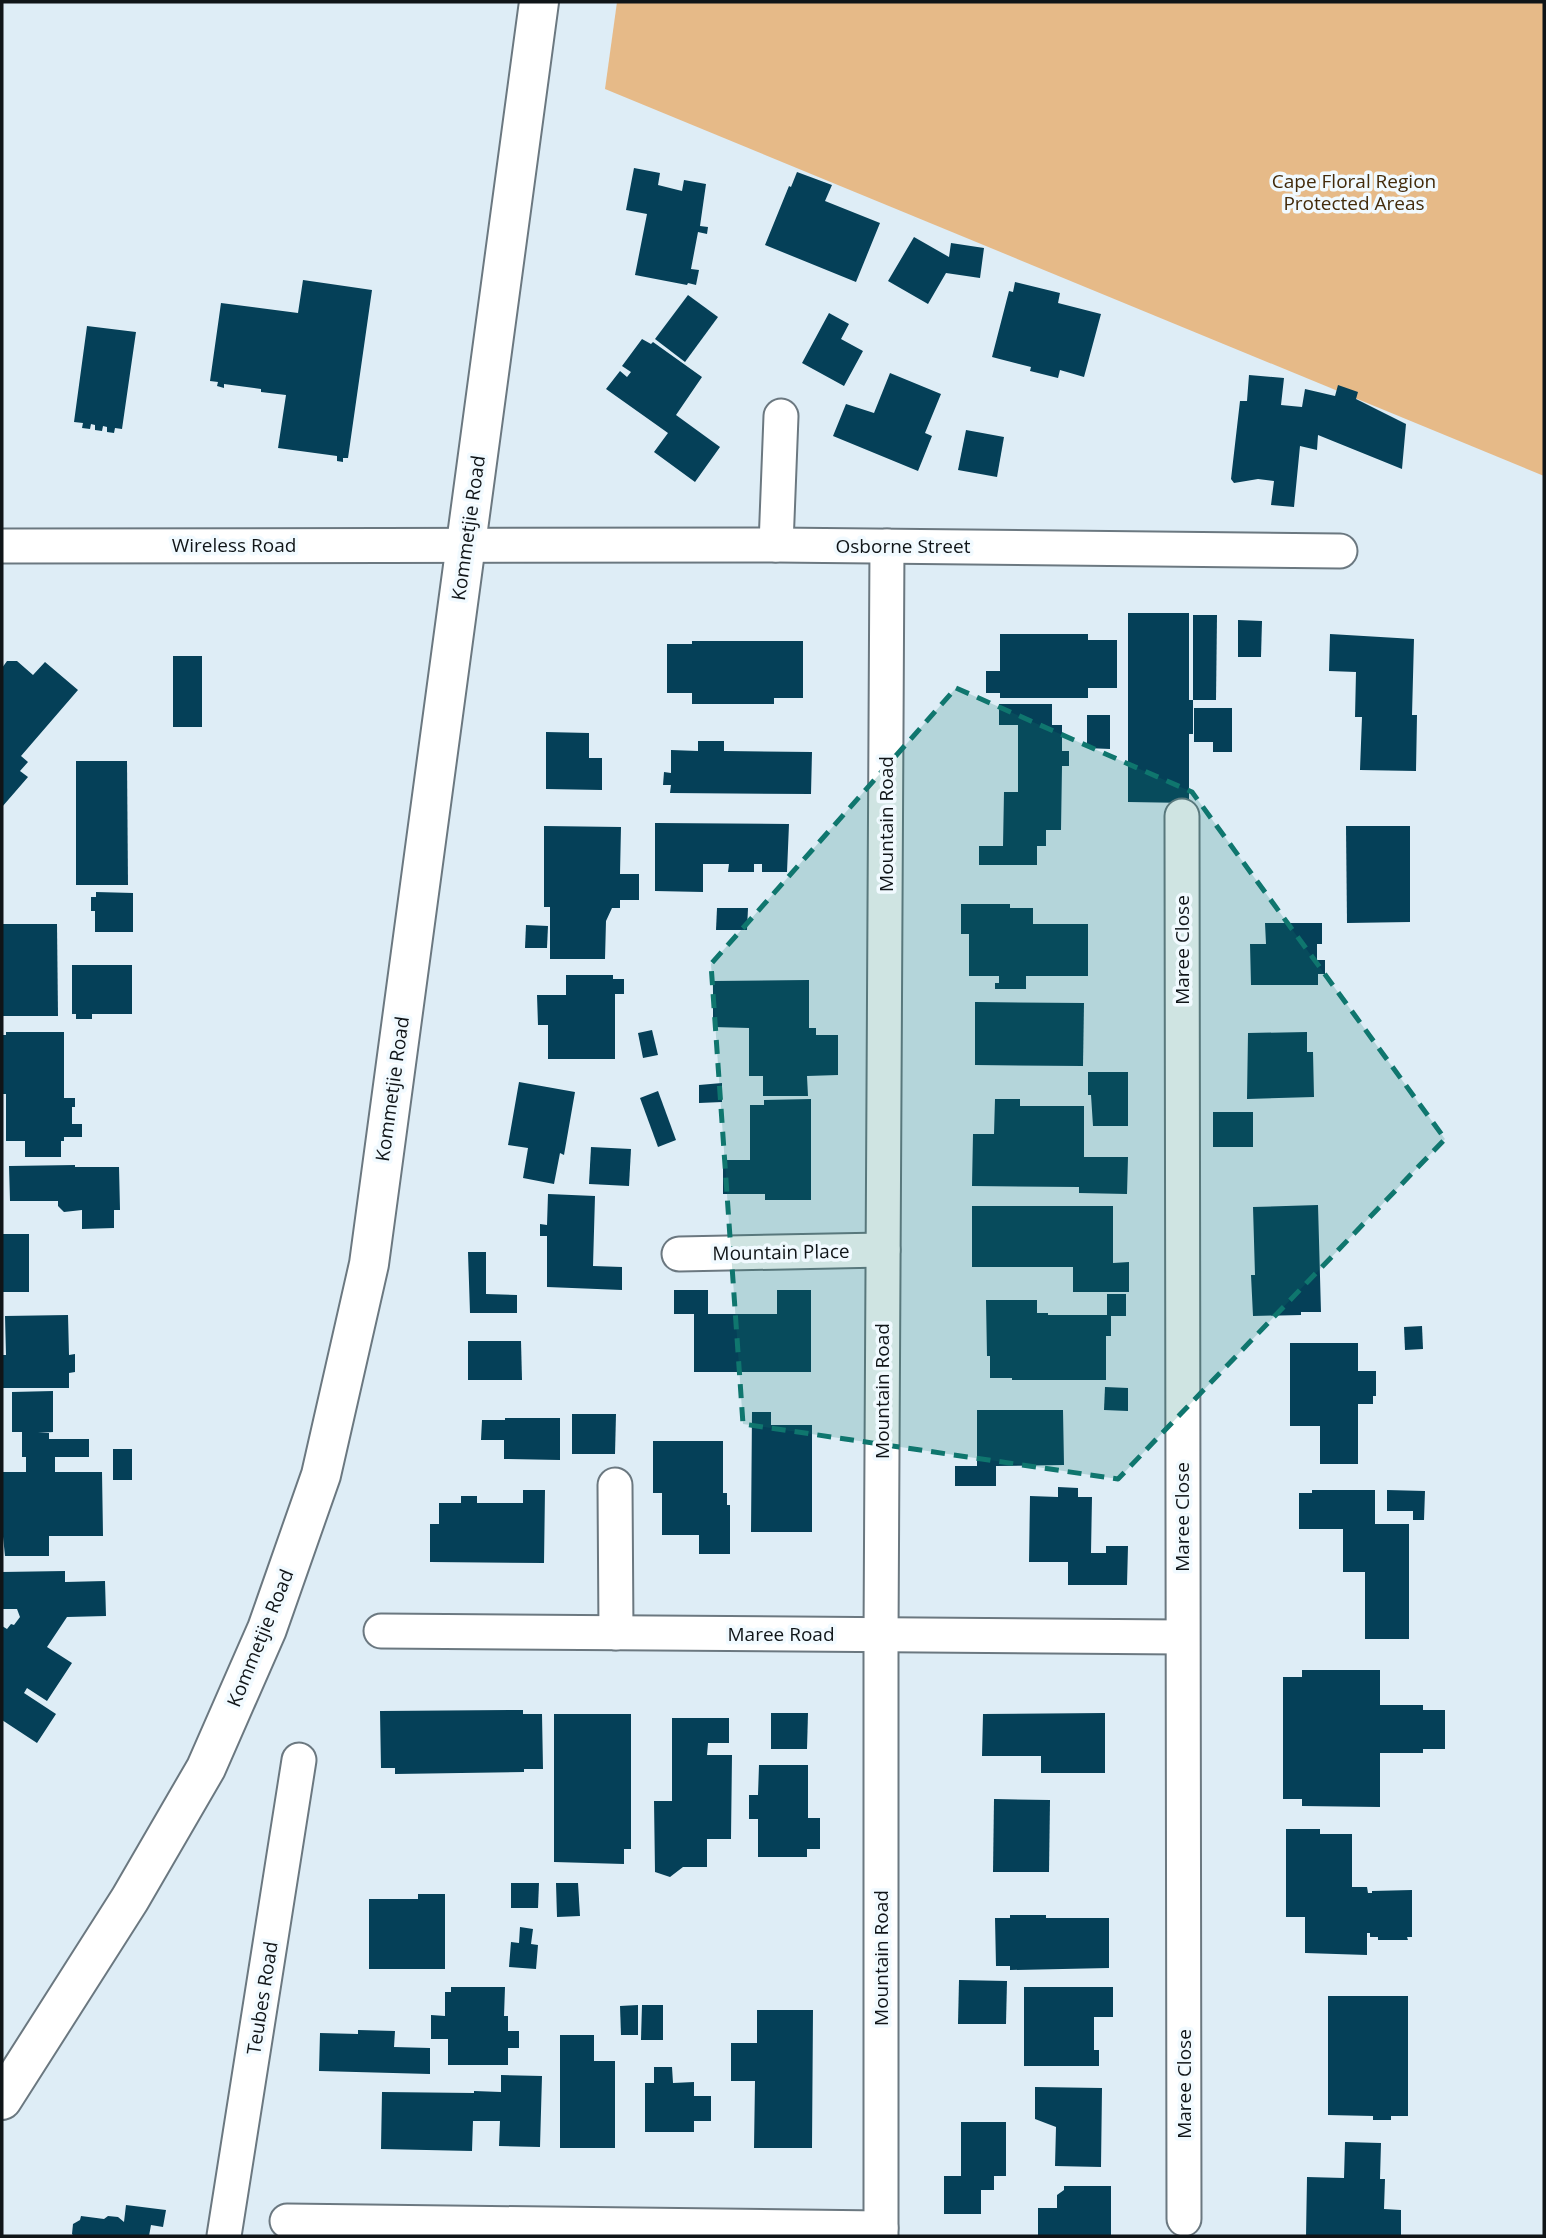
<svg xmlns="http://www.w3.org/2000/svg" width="1546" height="2238" font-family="'Open Sans',sans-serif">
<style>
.green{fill:#e6ba88}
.building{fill:#054058}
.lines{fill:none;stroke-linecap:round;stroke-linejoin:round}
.street-casing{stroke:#6b7880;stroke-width:37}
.secondary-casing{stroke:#6b7880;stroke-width:42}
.street{stroke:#fff;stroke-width:33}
.secondary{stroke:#fff;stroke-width:38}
.marked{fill:#0f766e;fill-opacity:0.2;stroke:#0f766e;stroke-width:5;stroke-dasharray:14 9;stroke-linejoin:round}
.labels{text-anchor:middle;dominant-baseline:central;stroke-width:7;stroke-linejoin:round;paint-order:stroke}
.park-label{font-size:19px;fill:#432b0b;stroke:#f1faff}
.street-label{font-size:19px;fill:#101518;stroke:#f1faff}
</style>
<rect width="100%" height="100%" fill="#deedf6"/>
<path class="green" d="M617 2H1544V476L605 89Z"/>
<g class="building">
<path d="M634 168 660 173 658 185 682 191 684 180 706 184 700 226 708 227 707 234 698 232 691 269 699 270 696 285 688 283 687 285 635 275 647 214 626 210Z"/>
<path d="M797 172 832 185 825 201 880 223 856 282 765 245 789 186 791 187Z"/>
<path d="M914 237 949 257 951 243 984 248 980 278 946 273 928 304 888 281Z"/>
<path d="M303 280 372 290 348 458H343V462L337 461V456L278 448 286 395 261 392V389L224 384V388L217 386 218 382 210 381 221 303 298 313Z"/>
<path d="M1015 282 1060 293 1058 303 1101 314 1084 377 1060 370 1058 378 1030 371 1031 367 992 357 1009 291 1013 292Z"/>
<path d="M688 295 718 317 685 362 655 339Z"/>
<path d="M829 313 849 324 841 339 863 351 844 386 802 363Z"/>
<path d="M87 326 136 332 122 429 115 428 114 433 107 432V427L103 426 102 431 95 430V425L91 424 90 429 82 428 83 423 74 422Z"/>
<path d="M642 339 651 344 653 342 702 377 676 415 720 447 695 482 654 452 668 433 606 389 620 371 627 377 631 372 622 366Z"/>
<path d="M890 373 941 394 925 433 932 436 918 471 833 436 846 404 874 413Z"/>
<path d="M1249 375 1284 378 1281 405 1302 407 1305 389 1335 396 1338 385 1358 392 1356 399 1406 424 1402 469 1318 435 1317 450 1300 446 1294 507 1271 505 1274 481 1258 479 1234 483 1231 479 1240 401H1247Z"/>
<path d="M966 430 1004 437 997 477 958 470Z"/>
<path d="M1128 613H1189V700H1193V734H1189V803L1128 802Z"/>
<path d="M1193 615H1217L1216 700H1193Z"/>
<path d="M1238 620 1262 621 1261 657H1238Z"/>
<path d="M1000 634H1088V640H1117V688H1088V698H1000V693H986V671H1000Z"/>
<path d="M1330 634 1414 639 1412 715H1417L1416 771 1360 770 1362 717H1355L1356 672 1329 671Z"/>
<path d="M692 641H803V698H774V704H692V693H667V644H692Z"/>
<rect x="173" y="656" width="29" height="71"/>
<path d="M7 661H17L33 675 45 662 78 690 21 756 28 762 20 771 28 777 2 807V668Z"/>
<path d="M999 704H1052V725H1062V751H1069V766H1062L1061 830H1046V846H1037V865H979V846H1003L1004 792H1018V725H999Z"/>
<path d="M1194 708H1232V752H1213V742H1194Z"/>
<path d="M1087 715H1110V749L1087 748Z"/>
<path d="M546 732 589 733V758H602V790L546 789Z"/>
<path d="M698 741H724V751L812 752 811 794 670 793 671 785H663L664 772 671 773V750L698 751Z"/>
<path d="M76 761H127L128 885H76Z"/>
<path d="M655 823 789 824 787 872H762V864H754V872H728L729 864H703V892L655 891Z"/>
<path d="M544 826 621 827 620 874H639V900H620V908H612L606 921 605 959H550V907H544Z"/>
<path d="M1346 826H1410V922L1347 923Z"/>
<path d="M96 892 133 893V932H95V911H91V897H96Z"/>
<path d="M961 904H1010V908H1033V924H1088V976H1026V989H995V983H999V976H969V934H961Z"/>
<path d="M717 908H748L747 930H716Z"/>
<path d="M1265 923H1322V944H1317V960H1325V974H1318V985H1251L1250 944H1266Z"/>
<path d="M2 924H57L58 1016H2Z"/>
<path d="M526 925 548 926 547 948H525Z"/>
<path d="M72 965H132V1014H92V1019H76V1014H72Z"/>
<path d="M566 975H613V979H624V994H615V1059H548V1025H538L537 995H566Z"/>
<path d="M809 980V1028H816V1035H838V1075L807 1076 808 1096H763V1076H749V1028L713 1027V981Z"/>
<path d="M975 1002 1084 1003 1083 1066 975 1065Z"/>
<path d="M652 1030 658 1055 643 1058 638 1033Z"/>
<path d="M6 1032H64V1098H75V1107H72V1124H82V1137H64V1141H61V1157H25V1141H6V1094H2V1035H6Z"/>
<path d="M1307 1032V1052H1313L1314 1097 1247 1099 1248 1033Z"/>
<path d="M1088 1072H1128V1126H1093L1091 1095H1088Z"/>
<path d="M519 1082 575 1092 564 1155 560 1153 554 1184 523 1178 528 1148 508 1145Z"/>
<path d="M722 1083V1102L699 1103V1085Z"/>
<path d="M658 1091 676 1140 658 1147 640 1098Z"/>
<path d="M811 1099V1200H765V1194H723V1160H750V1105H764V1100Z"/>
<path d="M995 1099H1020V1106H1084V1157H1128L1127 1194 1079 1193V1187L972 1186 973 1134H994Z"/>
<rect x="1213" y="1112" width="40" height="35"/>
<path d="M591 1147 631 1149 629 1186 589 1184Z"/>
<path d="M75 1165V1167H119L120 1210H114V1228L82 1229V1210L64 1212 58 1206V1201H10L9 1166Z"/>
<path d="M548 1194 595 1196 593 1266 622 1267V1290L547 1287V1236H540V1224L547 1225Z"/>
<path d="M1318 1205 1321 1312H1301V1315L1253 1316 1251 1275H1255L1253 1207Z"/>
<path d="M972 1206H1113V1263L1129 1262V1292H1073V1267H972Z"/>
<rect x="2" y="1234" width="27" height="58"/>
<path d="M468 1252H486V1294L517 1295V1313H470Z"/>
<path d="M674 1290H708V1314H777V1290H811V1372H694V1314H674Z"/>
<path d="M1107 1294H1126V1316H1111V1336H1106V1380H1012V1378H990V1356H987L986 1300H1037V1313H1048V1315H1107Z"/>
<path d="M68 1315 69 1355 75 1354V1372L69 1373V1388H2V1355H6L5 1316Z"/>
<path d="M1422 1326 1423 1349 1405 1350 1404 1327Z"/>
<path d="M468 1341H521L522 1380H468Z"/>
<path d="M1290 1343H1358V1371H1376V1396H1373V1404H1358V1464H1320V1426H1290Z"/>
<path d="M1105 1387 1128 1388V1411L1104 1410Z"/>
<path d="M53 1391V1432L38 1433H49V1439H89V1457H55V1472H102L103 1536H49V1556H5L2 1527 3 1472H26V1457H22V1432H12V1392Z"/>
<path d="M977 1410H1063L1064 1465 996 1466V1486H955V1466H977Z"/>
<path d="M752 1412H771V1425H812V1532H751Z"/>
<path d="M572 1414H616L615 1454H572Z"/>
<path d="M505 1418H560V1460L504 1459V1440H481L482 1420H505Z"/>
<path d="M653 1441H723V1493H727V1505H730V1554H699V1535H662V1493H653Z"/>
<rect x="113" y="1449" width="19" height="31"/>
<path d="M1058 1487 1078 1488V1497H1092L1091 1553H1106V1546H1128L1127 1585H1068V1562H1029L1030 1496 1058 1497Z"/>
<path d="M523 1490H545L544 1563 430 1562V1524H439V1503H461V1496H477V1503H523Z"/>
<path d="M1312 1490H1375V1524H1409V1639H1365V1572H1343V1529H1299V1493H1312Z"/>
<path d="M1387 1490 1425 1491 1424 1520H1413V1511H1387Z"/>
<path d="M65 1571V1582L105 1581 106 1616 67 1617 47 1647 72 1663 47 1701 27 1688 24 1693 56 1714 37 1743 2 1720V1626L7 1629 11 1624 14 1625 20 1617 17 1609H2V1572Z"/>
<path d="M1302 1670H1380V1705H1423V1710H1445V1749H1423V1753H1380V1807L1302 1806V1799H1283V1677H1302Z"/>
<path d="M523 1710V1714H542L543 1769H524V1772L395 1774V1768H381L380 1711Z"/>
<path d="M771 1713H808L807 1749H771Z"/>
<path d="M1105 1713V1773H1041V1756H982L983 1714Z"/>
<path d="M554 1714H631V1849H624V1864L554 1862Z"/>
<path d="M672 1718H729V1743H708L707 1755H732L731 1839H707V1867H683L670 1877 655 1872 654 1801H672Z"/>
<path d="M759 1765H808V1818H820V1849H807V1857H758V1819H749V1795H758Z"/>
<path d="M994 1799 1050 1800 1049 1872H993Z"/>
<path d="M1286 1829H1320V1834H1352V1887H1367L1368 1893H1372V1891L1412 1890V1937H1407L1408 1940H1378V1937H1370V1933H1367V1955L1305 1953V1917H1286Z"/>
<path d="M511 1883H539L538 1908H511Z"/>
<path d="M556 1883H578L580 1916 557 1917Z"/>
<path d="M418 1894H445V1969H369V1899H418Z"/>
<path d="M1010 1915H1046V1918H1109V1968L1010 1970V1966H996L995 1918H1010Z"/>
<path d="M520 1927 533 1929 531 1944 538 1945 536 1969 509 1967 511 1942 519 1943Z"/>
<path d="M959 1980 1007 1981 1006 2024H958Z"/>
<path d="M451 1987H505L504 2016H508V2031H519V2048H508V2065H448V2039H431V2015L445 2016V1992H451Z"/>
<path d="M1024 1987H1113V2017H1094V2050H1099V2066H1024Z"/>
<path d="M1328 1996H1408V2116H1391V2120H1373V2116L1328 2115Z"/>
<path d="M638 2005V2035H621L620 2006Z"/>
<path d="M642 2005H663V2040H641Z"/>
<path d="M757 2010H813L812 2148H754L755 2081H731V2043H757Z"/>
<path d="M358 2030 395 2031 394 2047 430 2048V2074L319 2071 320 2033 358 2034Z"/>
<path d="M560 2035H594V2061H615V2148H560Z"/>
<path d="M654 2067H672L673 2083 694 2082V2096H711V2121H694V2132H645V2083H654Z"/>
<path d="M501 2075 542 2076 540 2147 499 2146 500 2121H473L472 2151 381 2149 382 2092 474 2093V2091L501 2092Z"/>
<path d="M1035 2087 1102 2088 1101 2167 1055 2166 1056 2127 1035 2119Z"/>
<path d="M961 2122H1006V2176H994V2190H981V2214H944V2176H961Z"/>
<path d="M1345 2142 1381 2143 1380 2179H1385L1384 2209 1401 2210V2236H1306L1307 2177 1344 2178Z"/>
<path d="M1064 2186H1111V2236H1038V2208H1057V2195L1064 2190Z"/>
<path d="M126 2205 166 2210 163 2227 151 2225 149 2236H74L72 2234 73 2224 80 2220 81 2216 104 2219 108 2216 118 2217 124 2222Z"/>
</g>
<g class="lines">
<defs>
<g id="street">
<path d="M776 545 781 416"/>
<path d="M2 546 776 545 1340 551"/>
<path d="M1182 816 1184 2219"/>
<path d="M679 1254 883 1250"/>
<path d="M615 1485 616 1633"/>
<path d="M381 1631 1182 1637"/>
<path d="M287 2221 881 2228"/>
<path d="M224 2236 299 1760"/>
<path d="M881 2236V1635L887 546"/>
</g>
<path id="secondary" d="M2 2100 130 1899 206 1768 267 1629 321 1475 369 1264 539 2"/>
</defs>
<use href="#street" class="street-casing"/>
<use href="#secondary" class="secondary-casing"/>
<use href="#street" class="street"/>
<use href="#secondary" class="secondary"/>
</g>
<path class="marked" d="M956 688 1192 792 1445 1139 1118 1479 743 1424 711 964Z"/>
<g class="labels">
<g class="park-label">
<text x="1354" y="181">Cape Floral Region<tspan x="1354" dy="22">Protected Areas</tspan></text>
</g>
<g class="street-label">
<text transform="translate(468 528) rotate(-82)">Kommetjie Road</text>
<text x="234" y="545">Wireless Road</text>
<text x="903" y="546">Osborne Street</text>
<text transform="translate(886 824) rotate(-90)">Mountain Road</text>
<text transform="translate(1182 950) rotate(-90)">Maree Close</text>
<text transform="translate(392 1089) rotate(-82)">Kommetjie Road</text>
<text transform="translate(781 1252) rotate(-1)">Mountain Place</text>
<text transform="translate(882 1391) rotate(-90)">Mountain Road</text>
<text transform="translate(1182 1517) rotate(-90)">Maree Close</text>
<text x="781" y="1634">Maree Road</text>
<text transform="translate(260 1638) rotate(-68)">Kommetjie Road</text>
<text transform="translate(881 1958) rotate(-90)">Mountain Road</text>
<text transform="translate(262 1998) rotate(-81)">Teubes Road</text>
<text transform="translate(1184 2084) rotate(-90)">Maree Close</text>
</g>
</g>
<rect width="1546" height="2238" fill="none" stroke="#101518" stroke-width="7"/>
</svg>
